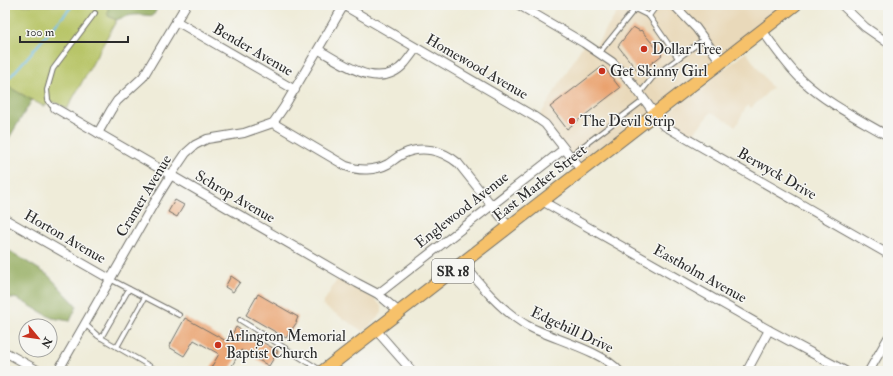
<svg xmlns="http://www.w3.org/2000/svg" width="893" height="376" font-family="'IM FELL Double Pica',serif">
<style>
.built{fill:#e9d9ba}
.green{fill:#b8c567;stroke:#727849}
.forest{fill:#92aa5c;stroke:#5e6a44}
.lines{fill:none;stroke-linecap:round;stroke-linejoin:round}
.stream{stroke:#71c1ec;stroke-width:2}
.building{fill:#eaa26e}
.lane-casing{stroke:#706f68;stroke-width:6}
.street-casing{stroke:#706f68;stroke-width:10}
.primary-casing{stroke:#706f68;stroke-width:14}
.lane{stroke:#fff;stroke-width:4}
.street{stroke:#fff;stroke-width:8}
.primary{stroke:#f6c16b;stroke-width:12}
.poi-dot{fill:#c8321e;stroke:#f6f6f2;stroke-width:1.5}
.labels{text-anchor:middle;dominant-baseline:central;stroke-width:3;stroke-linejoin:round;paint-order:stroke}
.shield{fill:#f6f6f2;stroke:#686867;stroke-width:1}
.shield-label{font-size:14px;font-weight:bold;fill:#2b2b2b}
.poi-label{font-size:15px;fill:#2b2b2b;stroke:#f6f6f2;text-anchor:start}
.street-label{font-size:15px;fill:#2b2b2b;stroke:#f6f6f2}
</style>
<rect width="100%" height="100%" fill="#f6f6f2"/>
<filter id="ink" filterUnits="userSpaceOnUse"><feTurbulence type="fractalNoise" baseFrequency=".025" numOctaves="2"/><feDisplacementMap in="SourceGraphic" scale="8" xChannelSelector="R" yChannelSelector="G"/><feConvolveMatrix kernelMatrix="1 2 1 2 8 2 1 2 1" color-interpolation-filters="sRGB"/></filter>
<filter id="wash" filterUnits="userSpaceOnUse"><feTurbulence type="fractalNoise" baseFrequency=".012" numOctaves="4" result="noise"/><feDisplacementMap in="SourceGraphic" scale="16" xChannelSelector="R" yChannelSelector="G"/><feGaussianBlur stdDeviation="0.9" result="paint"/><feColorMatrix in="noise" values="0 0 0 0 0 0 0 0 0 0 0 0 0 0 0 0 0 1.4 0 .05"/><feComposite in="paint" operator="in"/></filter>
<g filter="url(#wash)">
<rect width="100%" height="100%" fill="#efecd9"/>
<g class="built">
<path d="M622 5H795L582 171 538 119 584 43 594 48Z"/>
<path d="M746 52 772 88 751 108 747 105 736 126 711 112 690 138 664 121 665 115Z"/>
<path d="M338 278 375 299 382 307V313L364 332 322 305Z"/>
</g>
<path class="green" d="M5 5H125L67 109 55 102 43 106 5 85Z"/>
<g class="forest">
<path d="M108 5H159L153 16C136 14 132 14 116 20L108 16Z"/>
<path d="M5 85 32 100 6 143 5 142Z"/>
<path d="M5 248 48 275 77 306 70 321 52 318 18 299 5 297Z"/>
</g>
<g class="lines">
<path class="stream" d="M5 80 11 76 73 5"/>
</g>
<g id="blocks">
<g class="building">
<path d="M633 27 640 31 641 30 662 55 639 73 618 46Z"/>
<path d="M603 66 620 88 567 129 550 107Z"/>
<path d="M175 200 184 205 177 217 168 212Z"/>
<path d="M231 276 240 282 233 292 225 287Z"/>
<path d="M258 294 298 317 296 322H297L286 338 246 315Z"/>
<path d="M185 318 228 342 236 327 278 351 269 366 241 350 229 371H209L219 354 194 340 184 356 169 347Z"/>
</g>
</g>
</g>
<g filter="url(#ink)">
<use href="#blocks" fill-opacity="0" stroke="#706f68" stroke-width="1"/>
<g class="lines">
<defs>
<g id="lane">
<path d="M657 5 649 16 678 58"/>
<path d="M600 52 634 10H637L649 16"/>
<path d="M640 93 653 77 704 39"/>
<path d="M55 108 51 105 48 100 47 90 53 69 95 13"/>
<path d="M570 156 644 100"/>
<path d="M110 279 179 315"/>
<path d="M240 320 322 371"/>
<path d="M85 324 98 336 158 371"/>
<path d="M101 338 129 289"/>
<path d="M117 347 145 297"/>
</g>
<g id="street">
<path d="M343 5 535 117 545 124 582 171"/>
<path d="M519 5 584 43 612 62 632 83 663 125 888 254"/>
<path d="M674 5 696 28 721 62"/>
<path d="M842 5 865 27 888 43"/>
<path d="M176 21 295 90"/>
<path d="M762 30C775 48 787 66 803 81 828 104 859 119 888 136"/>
<path d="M319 50C344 64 380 92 405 63 409 58 413 53 416 48"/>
<path d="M55 108 357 283 378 294 399 312"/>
<path d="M273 123 346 166C359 171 375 171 388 164 393 161 398 156 403 154 422 145 442 150 458 163L509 227"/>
<path d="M98 133 111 110 117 101 143 77 186 5"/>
<path d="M542 201 769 330 845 371"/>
<path d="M5 219 110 279"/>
<path d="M463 263C482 287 500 309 526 325 552 339 601 350 619 371"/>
<path d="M378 294 564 149"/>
<path d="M376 330 412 371"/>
<path d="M5 352 39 371"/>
<path d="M58 371 158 196 171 175 186 153 195 145 207 139 244 133 273 123 284 107 344 5"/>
<path d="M747 371 769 330"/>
<path d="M869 371 888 338"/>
</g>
<path id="primary" d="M323 371 795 5"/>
</defs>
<use href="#lane" class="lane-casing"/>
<use href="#street" class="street-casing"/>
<use href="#primary" class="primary-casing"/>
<use href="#lane" class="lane"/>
<use href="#street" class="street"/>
<use href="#primary" class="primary"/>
</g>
</g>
<g class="poi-dot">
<circle cx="644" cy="49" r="4"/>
<circle cx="602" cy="71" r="4"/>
<circle cx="572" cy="121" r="4"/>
<circle cx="218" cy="345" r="4"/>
</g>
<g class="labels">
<rect class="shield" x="432" y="259" width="42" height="24" rx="3"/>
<g class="shield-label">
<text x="453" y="271">SR 18</text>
</g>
<g class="poi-label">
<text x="652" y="49">Dollar Tree</text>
<text x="610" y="71">Get Skinny Girl</text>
<text x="580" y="121">The Devil Strip</text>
<text x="226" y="336">Arlington Memorial<tspan x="226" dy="17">Baptist Church</tspan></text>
</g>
<g class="street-label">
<text transform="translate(253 50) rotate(30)">Bender Avenue</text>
<text transform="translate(477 67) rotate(30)">Homewood Avenue</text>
<text transform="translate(777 174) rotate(30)">Berwyck Drive</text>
<text transform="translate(540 183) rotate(-38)">East Market Street</text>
<text transform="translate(144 196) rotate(-59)">Cramer Avenue</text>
<text transform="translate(235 197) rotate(30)">Schrop Avenue</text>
<text transform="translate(462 210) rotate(-38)">Englewood Avenue</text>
<text transform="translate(65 237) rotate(30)">Horton Avenue</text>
<text transform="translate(700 274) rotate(29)">Eastholm Avenue</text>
<text transform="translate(572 330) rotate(25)">Edgehill Drive</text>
</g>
</g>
<rect width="893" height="376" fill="none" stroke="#f6f6f2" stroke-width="20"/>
<g transform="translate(38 338) rotate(119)"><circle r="19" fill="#f6f6f2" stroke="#a5a5a2"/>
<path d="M0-3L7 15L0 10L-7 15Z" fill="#c8321e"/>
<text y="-6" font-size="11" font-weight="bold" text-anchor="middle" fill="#2b2b2b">N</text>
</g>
<path d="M20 36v6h108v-6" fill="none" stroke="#2b2b2b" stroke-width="2"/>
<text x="26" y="36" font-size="12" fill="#2b2b2b" stroke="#f6f6f2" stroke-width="3" paint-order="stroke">100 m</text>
</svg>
